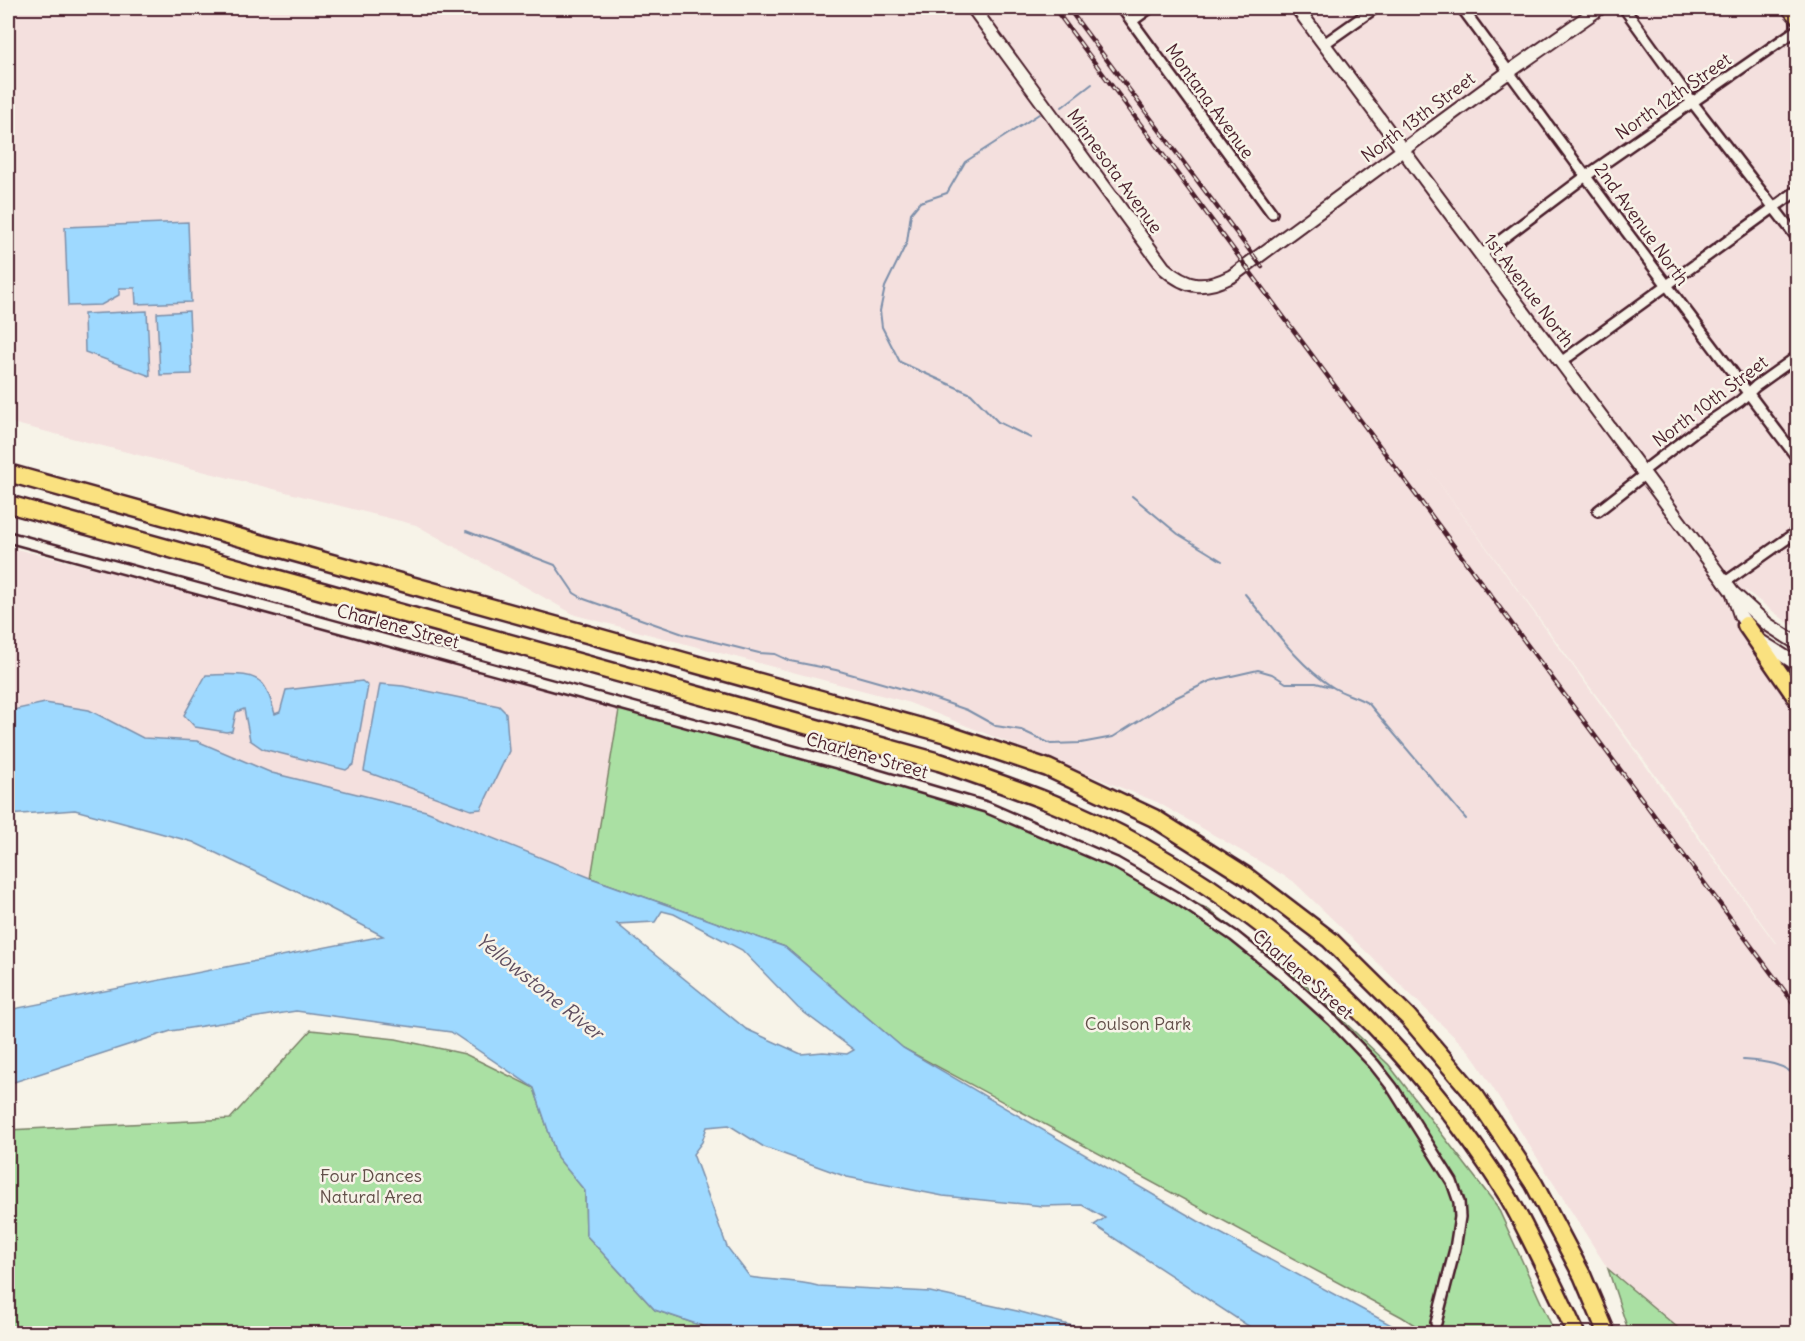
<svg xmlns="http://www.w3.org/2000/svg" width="1805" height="1341" font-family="Delius,sans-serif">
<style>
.built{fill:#f4e0de;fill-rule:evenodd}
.green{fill:#aae0a3;stroke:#7a8067;stroke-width:1.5}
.water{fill:#9ed9ff;stroke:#7c8faa;stroke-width:1.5;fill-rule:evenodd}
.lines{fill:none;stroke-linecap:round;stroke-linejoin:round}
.stream{stroke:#7c8faa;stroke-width:2}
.street-casing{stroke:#4a1f2b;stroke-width:14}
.secondary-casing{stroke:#4a1f2b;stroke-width:16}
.primary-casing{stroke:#4a1f2b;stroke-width:18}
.highway-casing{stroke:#4a1f2b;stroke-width:21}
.street{stroke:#f7f3e8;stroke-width:9}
.secondary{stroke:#f7f3e8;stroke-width:12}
.primary{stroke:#fae180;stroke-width:14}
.highway{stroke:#fae180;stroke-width:16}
.rail-casing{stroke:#4a1f2b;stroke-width:4.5}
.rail{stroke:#f7f3e8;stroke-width:2;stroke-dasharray:7;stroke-linecap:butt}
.labels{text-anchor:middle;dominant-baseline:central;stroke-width:5;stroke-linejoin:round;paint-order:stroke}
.street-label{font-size:18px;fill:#4a1f2b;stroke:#f7f3e8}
.park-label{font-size:18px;fill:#624f49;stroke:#f7f3e8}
.water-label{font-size:20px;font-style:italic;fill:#5f4e60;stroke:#f7f3e8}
</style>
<rect width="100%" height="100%" fill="#f7f3e8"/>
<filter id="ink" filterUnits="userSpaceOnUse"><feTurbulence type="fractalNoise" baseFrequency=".0167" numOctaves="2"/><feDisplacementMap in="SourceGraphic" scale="12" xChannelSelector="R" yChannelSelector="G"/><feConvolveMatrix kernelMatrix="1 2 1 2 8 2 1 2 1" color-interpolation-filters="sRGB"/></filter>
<g filter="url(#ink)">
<g class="built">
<path d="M8 8H1797V627L1787 622 1745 590 1797 684V1333H1684L1608 1269 1470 1052 1293 881 1157 802 907 702 575 615 416 525 8 422ZM1428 468 1664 787 1776 943H1775Z"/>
<path d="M8 547 151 582 402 652 620 704 591 878 426 811 272 773 197 741 143 738 89 710 45 703 8 711Z"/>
</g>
<g class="green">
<path d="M620 704 986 807 1206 908 1296 975 1389 1065 1497 1206 1555 1333H1427L1402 1317 903 1048 785 947 591 878Z"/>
<path d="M311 1030 396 1039 465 1054 534 1088 557 1157 585 1191 586 1235 655 1310 723 1333H8V1130L230 1119Z"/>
<path d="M1608 1269 1684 1333H1629Z"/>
</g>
<g class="water">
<path d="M188 222 191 302 136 304 135 288H119V295L101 305 68 306 65 227Z"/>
<path d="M147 311 150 376 85 352 84 314Z"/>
<path d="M189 311 192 374 160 375 157 313Z"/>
<path d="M206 675C224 675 255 670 265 687 270 695 272 705 275 714L280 712 286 690 362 681 368 686 354 764 346 770 263 749 250 740 244 709 236 712 232 731 226 732 195 727 184 715Z"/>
<path d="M380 684 403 686 499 706 506 713 509 751 481 809 471 810 364 771Z"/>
<path d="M45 703 89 710 143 738 197 741 272 773 426 811 591 878 785 947 903 1048 1198 1221 1406 1333H1259L1094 1225 1105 1218 1082 1205 1043 1206 943 1196 847 1177 764 1147 729 1125 707 1127 702 1142 693 1154 727 1247 750 1277C773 1281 796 1280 818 1286L930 1292 1017 1311 1099 1333H723L655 1310 586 1235 585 1191 557 1157 534 1088 451 1032 296 1011 171 1031 8 1084V1010L383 936 318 902 193 842 75 810 8 815V711ZM662 911 674 914 742 950 798 1008 854 1050 847 1054 823 1052 801 1054 746 1029 617 924 655 922Z"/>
</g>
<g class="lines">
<g class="stream">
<path d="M1062 107 1092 84"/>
<path d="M1031 438 998 422 971 394 900 362 882 327 880 311 885 287 907 242 911 213 920 202 947 193 965 162 1039 114"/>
<path d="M1132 496 1178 534 1222 561"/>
<path d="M466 531 555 565 574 593 584 599 683 634 759 653 775 654 790 661 836 670 924 695 967 710 996 726 1021 730 1051 744 1081 743 1113 737 1175 698 1210 681 1258 670 1272 674 1286 683H1316L1331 687"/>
<path d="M1245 594C1272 626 1296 663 1331 686 1342 694 1357 696 1369 704L1466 819"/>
<path d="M1743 1060C1761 1061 1788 1063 1798 1080"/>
</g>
<defs>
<g id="street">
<path d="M1122 8 1272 213"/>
<path d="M1462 8 1626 231 1798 459"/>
<path d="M1624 8 1692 102 1798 239"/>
<path d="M1132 21 1150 8"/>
<path d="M1324 44 1375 8"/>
<path d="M1481 255 1586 176 1798 29"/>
<path d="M1561 362 1798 190"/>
<path d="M1642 472 1694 432 1740 401 1756 386 1798 356"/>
<path d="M1598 511 1644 475"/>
<path d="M8 537 837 763 986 807 1116 863 1177 898 1234 936 1280 973 1332 1020 1374 1064 1392 1087 1452 1182 1459 1202 1460 1217 1455 1249 1436 1323"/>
<path d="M1724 583 1798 531"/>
</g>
<g id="secondary">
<path d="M973 8 1164 268C1187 289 1205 290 1232 276L1510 71 1600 8"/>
<path d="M1297 8 1733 593 1767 624 1798 644"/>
<path d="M1733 594 1740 615 1750 629"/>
<path d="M1762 642 1798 665"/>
</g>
<path id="primary" d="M1789 8 1798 18"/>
<g id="highway">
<path d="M8 473 946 734 1048 768 1154 818 1246 876 1330 940 1408 1017 1476 1097 1534 1184 1582 1275 1607 1334"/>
<path d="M8 504 939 762C1008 786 1077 809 1140 845 1290 929 1416 1050 1507 1195 1515 1208 1522 1222 1529 1236 1545 1268 1561 1300 1576 1334"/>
<path d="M1746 625 1798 700"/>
</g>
</defs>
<use href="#street" class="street-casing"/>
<use href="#secondary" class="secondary-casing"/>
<use href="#primary" class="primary-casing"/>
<use href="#highway" class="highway-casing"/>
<use href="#street" class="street"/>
<use href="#secondary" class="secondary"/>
<use href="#primary" class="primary"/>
<use href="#highway" class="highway"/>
<defs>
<g id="rail">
<path d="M1054 8 1798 1009"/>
<path d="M1068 8 1262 267"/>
</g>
</defs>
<use href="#rail" class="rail-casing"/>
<use href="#rail" class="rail"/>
</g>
</g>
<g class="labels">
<g class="street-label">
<text transform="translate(1673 96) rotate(-35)">North 12th Street</text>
<text transform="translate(1210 101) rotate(54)">Montana Avenue</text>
<text transform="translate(1418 117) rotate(-37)">North 13th Street</text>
<text transform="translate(1115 171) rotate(54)">Minnesota Avenue</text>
<text transform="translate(1642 224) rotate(54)">2nd Avenue North</text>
<text transform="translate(1529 290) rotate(53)">1st Avenue North</text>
<text transform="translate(1710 401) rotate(-37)">North 10th Street</text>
<text transform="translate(398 626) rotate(15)">Charlene Street</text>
<text transform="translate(867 755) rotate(16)">Charlene Street</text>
<text transform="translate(1303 974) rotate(41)">Charlene Street</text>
</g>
<g class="park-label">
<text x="1138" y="1023">Coulson Park</text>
<text x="371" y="1175">Four Dances<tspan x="371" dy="21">Natural Area</tspan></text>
</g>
<g class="water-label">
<text transform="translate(540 986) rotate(39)">Yellowstone River</text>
</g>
</g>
<rect width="1805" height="1341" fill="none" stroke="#f7f3e8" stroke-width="30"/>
<rect x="15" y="15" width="1775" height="1311" fill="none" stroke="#4a1f2b" stroke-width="2" filter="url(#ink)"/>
</svg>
